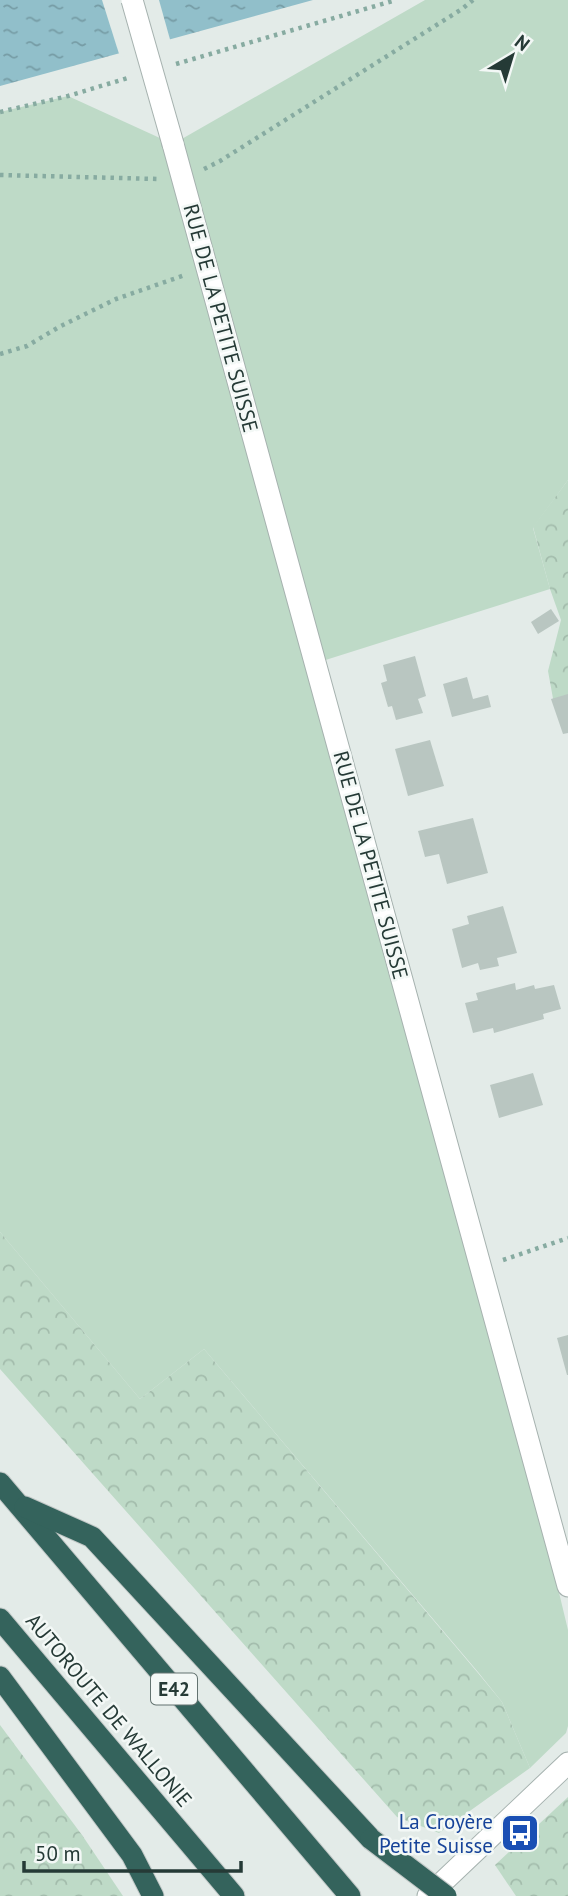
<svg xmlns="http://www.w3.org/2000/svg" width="568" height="1896" font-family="'PT Sans',sans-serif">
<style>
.grass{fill:#bedac7}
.forest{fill:url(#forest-crowns)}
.water{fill:url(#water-ripples)}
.pier{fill:#e3ebe8}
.building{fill:#b9c6c1}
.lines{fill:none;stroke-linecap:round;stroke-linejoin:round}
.minor-casing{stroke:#a6b2af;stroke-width:23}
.motorway-casing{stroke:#c2c8c7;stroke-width:23}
.path{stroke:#87aba1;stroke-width:4.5;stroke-dasharray:3.5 5;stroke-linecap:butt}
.minor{stroke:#fff;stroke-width:21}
.motorway{stroke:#34635c;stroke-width:21}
.minor-bridge-casing{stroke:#a6b2af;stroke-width:23;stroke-linecap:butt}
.motorway-bridge-casing{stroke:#c2c8c7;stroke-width:23;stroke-linecap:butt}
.minor-bridge{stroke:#fff;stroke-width:21}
.motorway-bridge{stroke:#34635c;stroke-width:21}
.labels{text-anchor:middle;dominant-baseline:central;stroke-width:5;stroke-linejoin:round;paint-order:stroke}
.shield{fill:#f3f8f6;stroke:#637370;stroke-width:2}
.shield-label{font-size:19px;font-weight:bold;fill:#253a36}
.street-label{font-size:21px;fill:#253a36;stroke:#f3f8f6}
.transit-label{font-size:21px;fill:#164399;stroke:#f3f8f6;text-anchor:end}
</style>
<defs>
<pattern id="forest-crowns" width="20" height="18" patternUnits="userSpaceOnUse" patternTransform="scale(1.75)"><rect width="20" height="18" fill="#bedac7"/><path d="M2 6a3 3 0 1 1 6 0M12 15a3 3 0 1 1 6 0" fill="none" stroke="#a3bcac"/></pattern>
<pattern id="water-ripples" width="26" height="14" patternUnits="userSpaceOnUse" patternTransform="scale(1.75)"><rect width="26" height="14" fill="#91bfca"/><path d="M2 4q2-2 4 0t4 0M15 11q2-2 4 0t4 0" fill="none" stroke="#769ca5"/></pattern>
</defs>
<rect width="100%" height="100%" fill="#e3ebe8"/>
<path class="grass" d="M425 0H568V480L533 528 550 589 316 663 481 1268 568 1630V1726L566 1733 530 1768 502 1702 478 1672 204 1349 140 1399 0 1232V112L68 96 173 144Z"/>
<g class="forest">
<path d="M568 480V722L554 704 548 671 561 620 550 589 533 527Z"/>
<path d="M0 1232 140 1399 204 1349 478 1673 502 1702 530 1768 439 1833 397 1817 0 1369Z"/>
<path d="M0 1725 82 1835 123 1896H0Z"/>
<path d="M568 1797V1896H516L495 1865Z"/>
</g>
<path class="water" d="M0 0H313L0 86Z"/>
<path class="pier" d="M102 0H159L171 43 120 57Z"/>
<g class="building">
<path d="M551 609 559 621 538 634 531 622Z"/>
<path d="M415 656 426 696 418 699 423 713 396 720 392 706 388 707 381 683 387 681 383 665Z"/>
<path d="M467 677 473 699 488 695 491 707 452 717 443 684Z"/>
<path d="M568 694V733L563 734 551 699Z"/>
<path d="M430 740 444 786 408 796 395 749Z"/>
<path d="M473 818 488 873 447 884 439 854 425 857 418 831Z"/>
<path d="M503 906 517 953 497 958 499 966 480 970 478 963 462 968 452 929 469 924 467 916Z"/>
<path d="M515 983 516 990 534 985 535 989 554 985 561 1009 543 1014 544 1019 494 1033 493 1028 473 1033 465 1003 478 1000 476 993Z"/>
<path d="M533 1073 543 1105 499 1118 490 1085Z"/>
<path d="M568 1335V1375H567L557 1338Z"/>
</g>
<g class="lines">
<defs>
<g id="minor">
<path d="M173 144 568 1586"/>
<path d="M428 1896 568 1763"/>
</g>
<g id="motorway">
<path d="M0 1483 350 1896"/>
<path d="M25 1507 92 1537 371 1839"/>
<path d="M0 1619 234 1896"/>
<path d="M0 1677 132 1855 153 1896"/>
</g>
</defs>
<use href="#minor" class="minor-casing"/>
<use href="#motorway" class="motorway-casing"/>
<g class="path">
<path d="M176 64 396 0"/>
<path d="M0 112 68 96 131 77"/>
<path d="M204 169 220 161 462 9 473 0"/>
<path d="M0 175 159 179"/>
<path d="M0 354 27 346 59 327 116 299 185 275"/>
<path d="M503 1260 568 1238"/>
</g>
<use href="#minor" class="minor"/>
<use href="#motorway" class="motorway"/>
<defs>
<path id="minor-bridge" d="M132 0 173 144"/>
<path id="motorway-bridge" d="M371 1839 446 1896"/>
</defs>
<use href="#minor-bridge" class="minor-bridge-casing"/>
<use href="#motorway-bridge" class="motorway-bridge-casing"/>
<use href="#minor-bridge" class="minor-bridge"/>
<use href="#motorway-bridge" class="motorway-bridge"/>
</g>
<defs>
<symbol id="bus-square" viewBox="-11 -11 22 22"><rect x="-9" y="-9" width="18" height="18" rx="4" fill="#1a4fb4" stroke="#f3f8f6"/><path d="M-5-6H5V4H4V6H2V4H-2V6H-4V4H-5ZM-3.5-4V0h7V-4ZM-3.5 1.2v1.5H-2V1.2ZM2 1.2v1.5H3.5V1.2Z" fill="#fff"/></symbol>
</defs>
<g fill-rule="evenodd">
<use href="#bus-square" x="498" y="1811" width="44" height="44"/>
</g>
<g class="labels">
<rect class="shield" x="151" y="1673.5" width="46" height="31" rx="5"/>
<g class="shield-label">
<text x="174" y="1689">E42</text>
</g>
<g class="street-label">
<text transform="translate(221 318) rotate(75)">RUE DE LA PETITE SUISSE</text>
<text transform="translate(371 865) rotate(75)">RUE DE LA PETITE SUISSE</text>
<text transform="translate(109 1710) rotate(50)">AUTOROUTE DE WALLONIE</text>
</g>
<g class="transit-label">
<text x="493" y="1821">La Croyère<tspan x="493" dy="24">Petite Suisse</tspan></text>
</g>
</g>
<g transform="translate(512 56) rotate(38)" stroke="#f3f8f6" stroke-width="5" paint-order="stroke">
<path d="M0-5L12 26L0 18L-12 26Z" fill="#253a36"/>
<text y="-10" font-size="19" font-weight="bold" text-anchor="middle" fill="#253a36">N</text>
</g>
<path d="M24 1861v10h217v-10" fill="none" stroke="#253a36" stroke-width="3.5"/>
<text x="35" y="1861" font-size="21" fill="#253a36" stroke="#f3f8f6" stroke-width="5" paint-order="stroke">50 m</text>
</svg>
